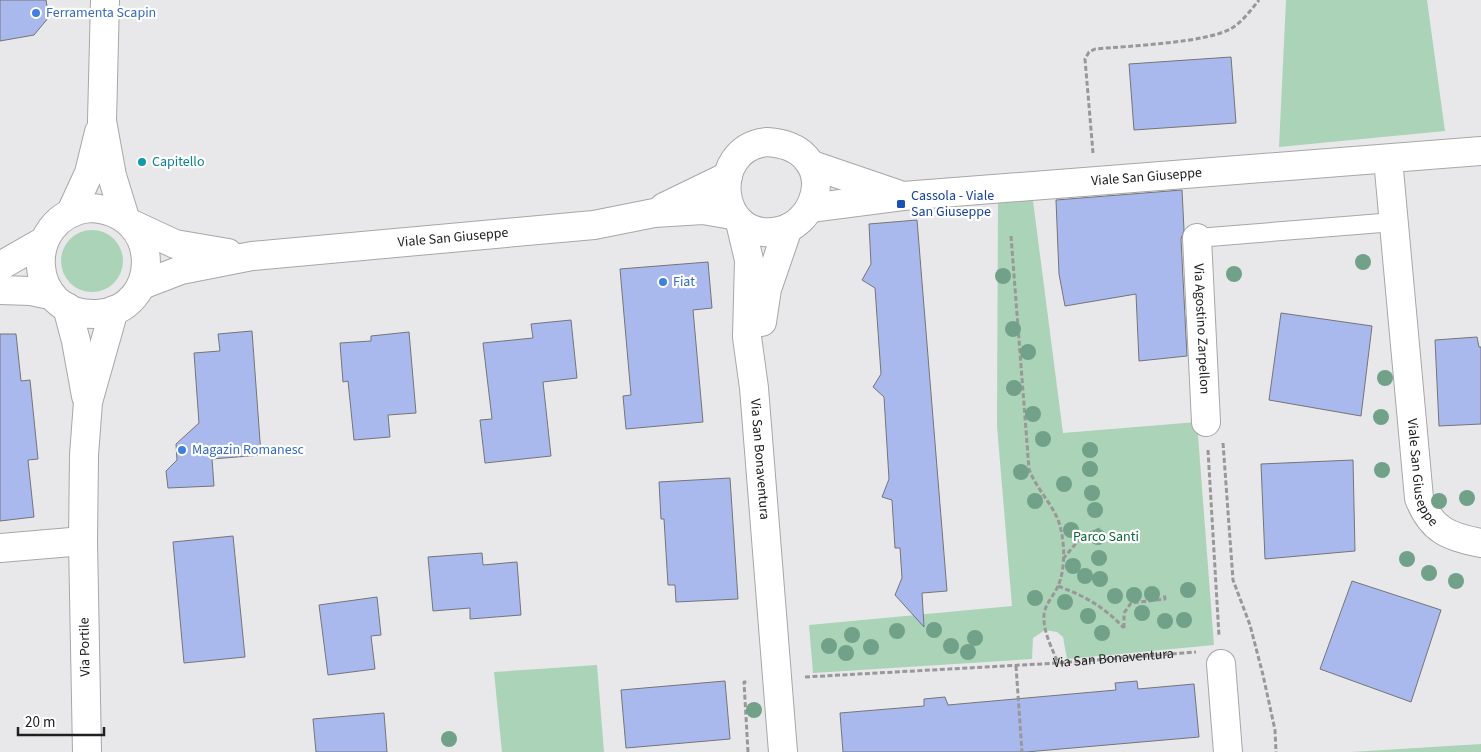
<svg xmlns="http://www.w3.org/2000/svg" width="1481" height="752" font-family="'Source Sans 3',sans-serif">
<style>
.green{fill:#abd3b7}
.building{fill:#a9b9ed;stroke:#757577}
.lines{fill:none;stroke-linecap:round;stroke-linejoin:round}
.service-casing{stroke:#a7a7a8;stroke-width:20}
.minor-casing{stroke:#a7a7a8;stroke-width:30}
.tertiary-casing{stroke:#a7a7a8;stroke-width:30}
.secondary-casing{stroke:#a7a7a8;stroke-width:30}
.path{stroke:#989899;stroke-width:3;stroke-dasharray:5 2.5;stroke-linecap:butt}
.service{stroke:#fff;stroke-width:18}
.minor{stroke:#fff;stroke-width:28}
.tertiary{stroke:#fff;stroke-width:28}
.secondary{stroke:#fff;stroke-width:28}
.tree{fill:#71a189}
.shop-dot{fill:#3f7fe0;stroke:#fff;stroke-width:2}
.culture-dot{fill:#0f9aa8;stroke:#fff;stroke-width:2}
.transit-dot{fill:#1a4fb4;stroke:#fff;stroke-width:2}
.labels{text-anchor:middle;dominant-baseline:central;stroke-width:4.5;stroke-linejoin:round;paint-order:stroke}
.shop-label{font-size:14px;fill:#366cbe;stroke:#fff;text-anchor:start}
.culture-label{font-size:14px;fill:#0d838f;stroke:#fff;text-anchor:start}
.street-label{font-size:14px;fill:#202021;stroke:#fff}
.transit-label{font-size:14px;fill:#164399;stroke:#fff;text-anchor:start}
.park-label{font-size:14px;fill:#10673a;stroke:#fff}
</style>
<rect width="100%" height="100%" fill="#e8e8ea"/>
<g class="green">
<path d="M1286 0H1427L1445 131 1279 147Z"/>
<path d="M1032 193 1063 433 1197 422 1214 645 1067 659 1063 637 1057 632 1045 630 1033 638 1032 659 813 673 809 625 1012 606 997 426 998 196Z"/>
<circle cx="92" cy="261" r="31"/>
<path d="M597 665 604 752H502L494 672Z"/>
<path d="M1481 744V752H1351Z"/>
</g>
<g class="building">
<path d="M0 0H46L49 17 34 35 0 41Z"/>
<path d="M1231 57 1236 123 1134 130 1129 64Z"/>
<path d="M1182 190 1184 230 1181 239 1187 356 1139 361 1136 294 1065 306 1059 274 1056 200Z"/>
<path d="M917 220 947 591 922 593 924 627 895 595 902 578 900 548H895L892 500 882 497 889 479 884 397 873 387 881 374 875 288 862 280 871 264 869 224Z"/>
<path d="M708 262 712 308 693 310 703 422 626 429 623 396 631 395 620 269Z"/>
<path d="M1281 313 1372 326 1361 416 1269 400Z"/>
<path d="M571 320 577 378 543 382 551 456 485 463 480 420 492 419 483 343 533 338 531 324Z"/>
<path d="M252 331 261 455 212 459 214 486 168 488 166 471 177 460 176 444 199 423 194 353 220 351 218 334Z"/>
<path d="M409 332 416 413 388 415 390 437 354 440 348 381 343 382 340 343 371 341V336Z"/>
<path d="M0 334H16L21 381 30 380 38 459 28 460 34 517 0 521Z"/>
<path d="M1477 337 1479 347H1481V424L1439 426 1435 340Z"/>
<path d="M1353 460 1355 551 1265 559 1261 464Z"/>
<path d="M730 478 738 599 676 602 675 585H668L664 519H661L659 482Z"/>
<path d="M233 536 245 657 184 663 173 542Z"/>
<path d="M482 553 483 565 517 562 521 615 470 619V608L433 611 428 557Z"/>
<path d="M1352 581 1441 610 1411 702 1320 669Z"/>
<path d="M377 597 381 635 371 636 375 669 328 675 319 605Z"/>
<path d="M725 681 730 739 626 748 621 690Z"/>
<path d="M1137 681 1138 689 1194 684 1199 737 1026 752H843L840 713 924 706V699L945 697 948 705 1116 690 1115 683Z"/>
<path d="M384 713 387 752H316L313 719Z"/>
</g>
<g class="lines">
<defs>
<path id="service" d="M1197 238 1394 222"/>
<g id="minor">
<path id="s2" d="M1388 159 1419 498C1431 530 1449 537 1481 543"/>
<path id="s3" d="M1197 238 1206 422"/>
<path d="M0 548 83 541"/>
<path d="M1221 664 1228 752"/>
</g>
<g id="tertiary">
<path id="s4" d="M740 222 749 260 747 337 754 388 783 752"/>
<path d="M67 307 76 341 86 396"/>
<path d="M762 322 767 289 788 228"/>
<path d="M87 752 83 541 84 455 88 402 114 310"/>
</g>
<g id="secondary">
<path d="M105 0 102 121 112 176 125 218"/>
<path d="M767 142C781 143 795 146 805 157 829 182 810 225 779 231 716 244 707 148 767 142Z"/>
<path d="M812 165 897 194"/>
<path d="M664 207 728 176"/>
<path d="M89 208C165 210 162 311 97 314 26 317 21 217 89 208Z"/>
<path id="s5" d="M810 208 903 196 1481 151"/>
<path d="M71 212 89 173 99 132"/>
<path d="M134 225 175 244 228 253"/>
<path d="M0 266 44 241"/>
<path id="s6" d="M142 285 181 270 252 256 594 225 654 213 703 210 732 215"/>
<path d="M0 290 31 291 50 295"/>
</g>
</defs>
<use href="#service" class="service-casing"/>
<use href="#minor" class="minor-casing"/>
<use href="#tertiary" class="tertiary-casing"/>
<use href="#secondary" class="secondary-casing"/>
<g class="path">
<path d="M1093 153 1085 59 1089 52 1095 49C1127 46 1208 43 1232 28 1243 21 1251 10 1259 0"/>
<path d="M1011 236 1029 469C1037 491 1057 508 1061 530 1065 547 1065 573 1057 588 1053 597 1045 604 1044 615 1043 632 1052 648 1058 663"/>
<path d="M1223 443 1233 580 1250 625 1263 675 1275 730 1276 752"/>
<path d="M1208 450 1219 636"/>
<path d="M1063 559 1082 536 1100 529"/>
<path d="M1058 586C1085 596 1104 607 1124 628"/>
<path d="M1124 628V613L1131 603 1165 599 1164 594"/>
<path d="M1016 666 1022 752"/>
<path id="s1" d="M805 677 1058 663 1196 652"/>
<path d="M748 752 744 682H749"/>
</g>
<use href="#service" class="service"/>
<use href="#minor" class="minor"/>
<use href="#tertiary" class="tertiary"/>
<use href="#secondary" class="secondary"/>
</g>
<g class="tree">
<circle cx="1363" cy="262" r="8"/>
<circle cx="1234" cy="274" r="8"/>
<circle cx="1003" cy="276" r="8"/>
<circle cx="1013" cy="329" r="8"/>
<circle cx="1028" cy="352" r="8"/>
<circle cx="1385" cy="378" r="8"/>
<circle cx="1014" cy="388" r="8"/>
<circle cx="1033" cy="414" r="8"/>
<circle cx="1381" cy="417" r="8"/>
<circle cx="1043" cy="439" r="8"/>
<circle cx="1090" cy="450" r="8"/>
<circle cx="1090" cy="469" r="8"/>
<circle cx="1382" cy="470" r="8"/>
<circle cx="1021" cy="472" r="8"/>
<circle cx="1064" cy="484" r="8"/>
<circle cx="1092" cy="493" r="8"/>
<circle cx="1467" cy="498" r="8"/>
<circle cx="1035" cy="501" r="8"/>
<circle cx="1439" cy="501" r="8"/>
<circle cx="1095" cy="510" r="8"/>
<circle cx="1071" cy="530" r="8"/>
<circle cx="1098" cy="537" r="8"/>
<circle cx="1099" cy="558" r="8"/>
<circle cx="1407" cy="559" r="8"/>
<circle cx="1073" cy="566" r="8"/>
<circle cx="1429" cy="573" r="8"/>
<circle cx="1085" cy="576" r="8"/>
<circle cx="1100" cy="579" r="8"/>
<circle cx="1456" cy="581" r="8"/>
<circle cx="1188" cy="590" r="8"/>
<circle cx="1152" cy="594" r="8"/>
<circle cx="1134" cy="595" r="8"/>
<circle cx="1115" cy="596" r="8"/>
<circle cx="1035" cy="598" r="8"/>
<circle cx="1065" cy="602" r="8"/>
<circle cx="1142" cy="613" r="8"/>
<circle cx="1088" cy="616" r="8"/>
<circle cx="1184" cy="620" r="8"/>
<circle cx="1165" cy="621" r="8"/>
<circle cx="934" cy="630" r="8"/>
<circle cx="897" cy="631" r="8"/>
<circle cx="1102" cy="633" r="8"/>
<circle cx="852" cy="635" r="8"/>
<circle cx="975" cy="638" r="8"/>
<circle cx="829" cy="646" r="8"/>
<circle cx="951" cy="646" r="8"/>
<circle cx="871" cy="647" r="8"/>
<circle cx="968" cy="652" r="8"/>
<circle cx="846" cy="653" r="8"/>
<circle cx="754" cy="710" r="8"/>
<circle cx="449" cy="739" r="8"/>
</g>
<g class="shop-dot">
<circle cx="36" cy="13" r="5"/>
<circle cx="663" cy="282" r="5"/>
<circle cx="182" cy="450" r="5"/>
</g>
<circle class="culture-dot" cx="142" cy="162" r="5"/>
<rect class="transit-dot" x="896" y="199" width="10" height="10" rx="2.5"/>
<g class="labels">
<g class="shop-label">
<text x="46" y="13">Ferramenta Scapin</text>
<text x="673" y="282">Fiat</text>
<text x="192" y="450">Magazin Romanesc</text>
</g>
<g class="culture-label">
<text x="152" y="162">Capitello</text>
</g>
<g class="street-label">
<text stroke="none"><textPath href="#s5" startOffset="338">Viale San Giuseppe</textPath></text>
<text stroke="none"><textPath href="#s6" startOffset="316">Viale San Giuseppe</textPath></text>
<text stroke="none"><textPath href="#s3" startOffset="91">Via Agostino Zarpellon</textPath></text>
<text stroke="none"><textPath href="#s4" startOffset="239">Via San Bonaventura</textPath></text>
<text stroke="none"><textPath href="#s2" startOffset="316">Viale San Giuseppe</textPath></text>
<text transform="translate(85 647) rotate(-91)">Via Portile</text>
<text stroke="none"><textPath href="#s1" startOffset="309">Via San Bonaventura</textPath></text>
</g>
<g class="transit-label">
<text x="911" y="196">Cassola - Viale<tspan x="911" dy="16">San Giuseppe</tspan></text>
</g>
<g class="park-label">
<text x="1106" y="537">Parco Santi</text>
</g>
</g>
<path d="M18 727v8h86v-8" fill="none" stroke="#202021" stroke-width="2.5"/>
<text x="25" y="727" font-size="15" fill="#202021" stroke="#ffffff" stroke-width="4" paint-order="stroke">20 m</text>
</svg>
